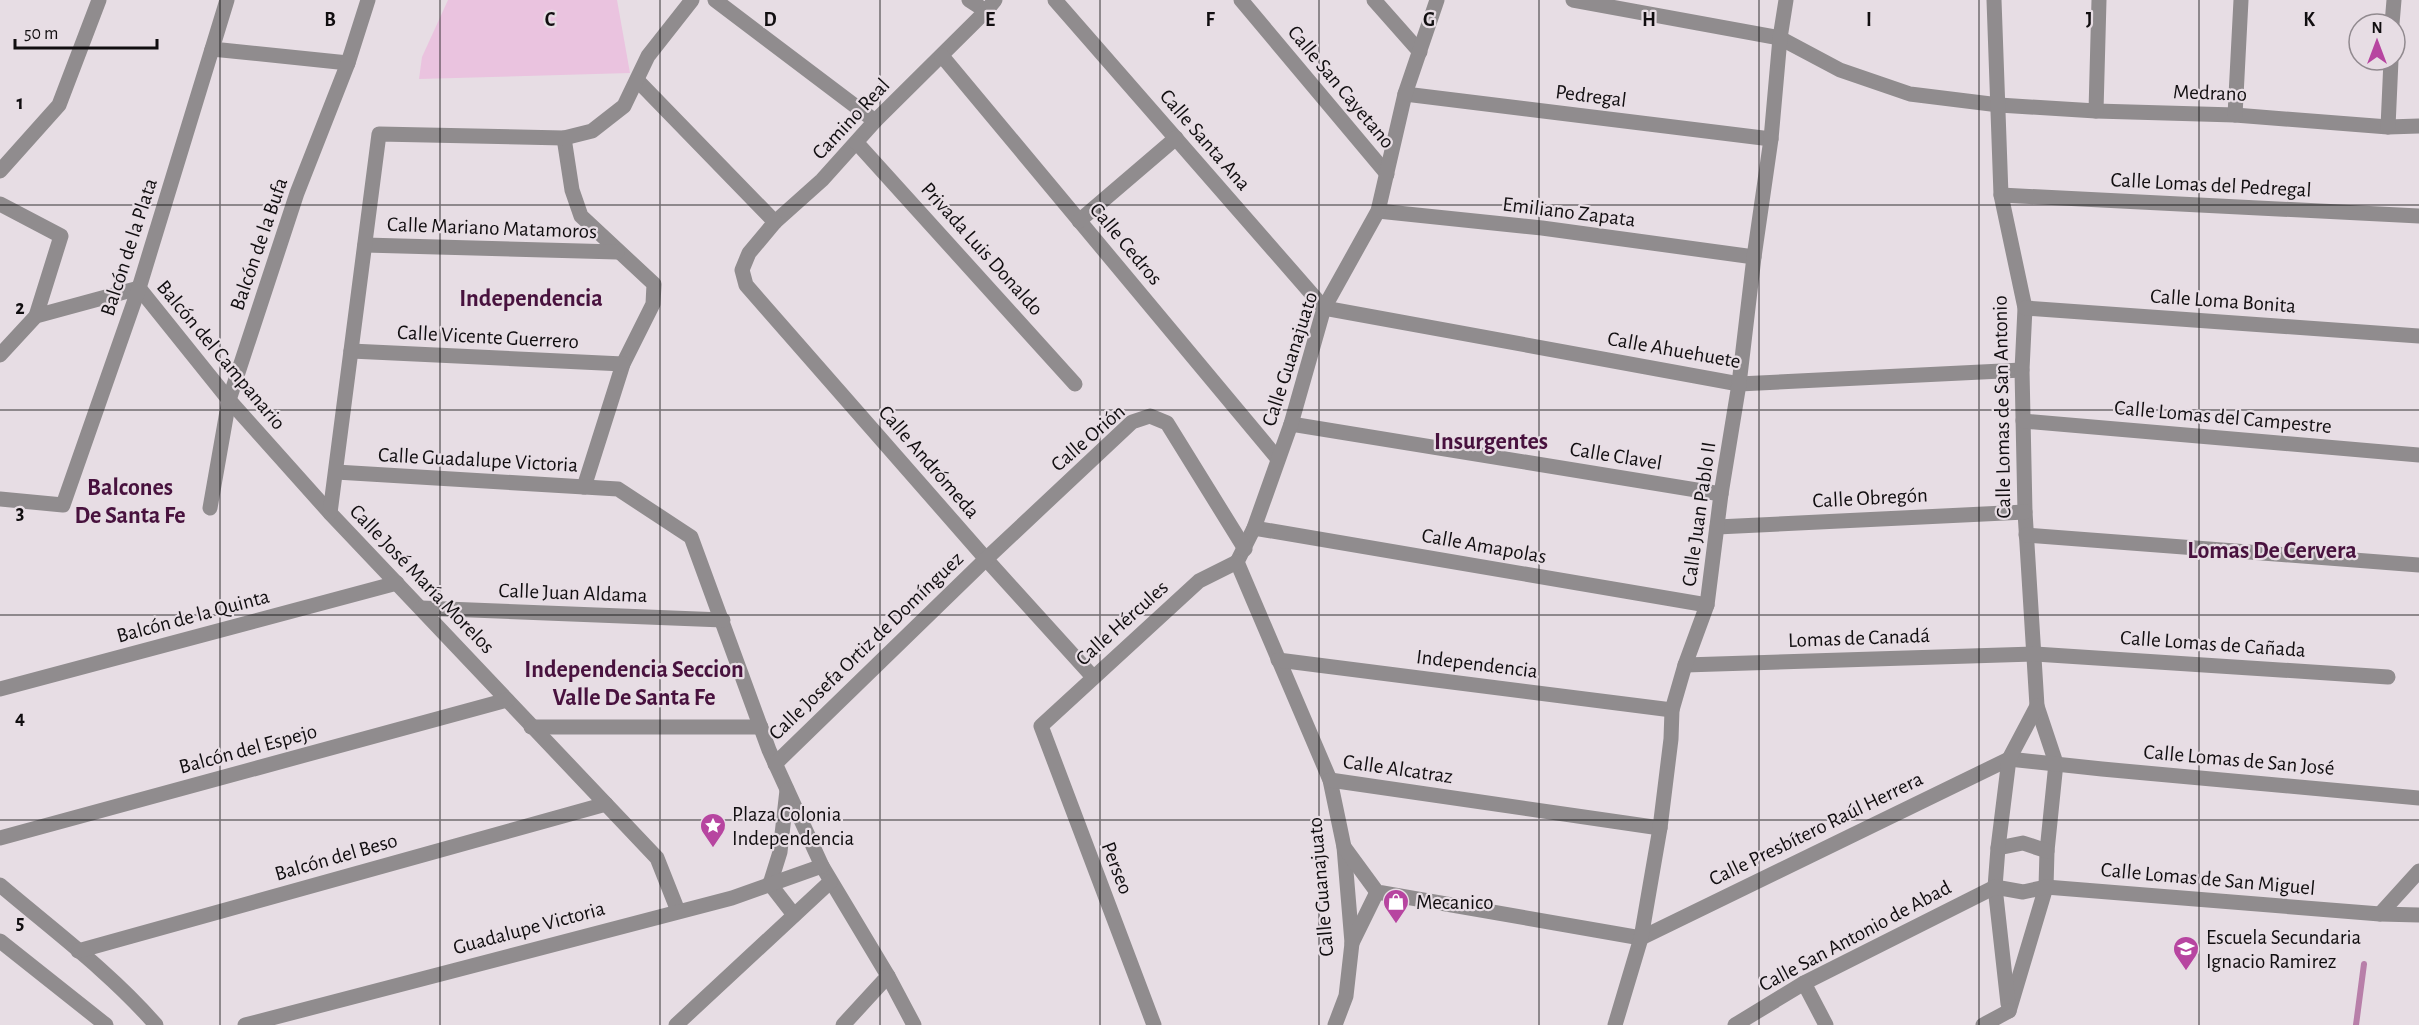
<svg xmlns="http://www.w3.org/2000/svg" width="2419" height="1025" font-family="'Alegreya Sans',sans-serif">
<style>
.green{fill:#eac3df}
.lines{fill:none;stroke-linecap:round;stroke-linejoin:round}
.stream{stroke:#b87fa9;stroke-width:6}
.pedestrian{stroke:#908c8e;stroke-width:15}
.minor{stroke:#908c8e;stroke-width:15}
.grid{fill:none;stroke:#110e10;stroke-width:1.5;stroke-opacity:0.55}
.labels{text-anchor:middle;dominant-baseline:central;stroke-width:4.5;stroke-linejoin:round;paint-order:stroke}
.street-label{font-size:21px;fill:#110e10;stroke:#e7dde4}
.poi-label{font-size:21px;fill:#110e10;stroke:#e7dde4;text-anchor:start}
.quarter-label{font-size:24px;font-weight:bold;fill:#48123e;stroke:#e7dde4}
.grid-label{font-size:20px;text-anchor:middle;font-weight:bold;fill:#110e10;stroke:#e7dde4;stroke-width:4.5;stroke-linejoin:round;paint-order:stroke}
</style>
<rect width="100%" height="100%" fill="#e7dde4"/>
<path class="green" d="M448 0H617L630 73 419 79 422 57Z"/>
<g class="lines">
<path class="stream" d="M2356 1025 2364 964"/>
<path class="pedestrian" d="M212 49 348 63"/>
<g class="minor">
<path d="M715 0 875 121"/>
<path d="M969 0 986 11"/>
<path d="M995 0 986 11 875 121 822 180 775 222 749 253 742 270 746 285 986 559 1093 677"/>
<path d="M1055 0 1324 308 1739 384 2022 370"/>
<path d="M1241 0 1387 174"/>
<path d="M1374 0 1420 52"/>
<path d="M1573 0 1780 38 1840 70 1910 94 1999 105 2096 111 2235 115 2388 127 2419 126"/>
<path d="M1994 0 2001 195 2025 308 2022 370 2025 512 2037 706 2056 763 2047 851 2046 887 2009 1011"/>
<path d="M2392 24 2394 0"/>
<path d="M942 56 1278 459"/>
<path d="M637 80 775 222"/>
<path d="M1405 94 1771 139"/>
<path d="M2096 111 2099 0"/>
<path d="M2235 115 2241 0"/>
<path d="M2388 127 2391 60"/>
<path d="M564 138 572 190 581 216 654 284 653 304 623 364 584 487"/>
<path d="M857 143 1075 384"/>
<path d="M0 171 59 105 99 0"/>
<path d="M2001 195 2419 216"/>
<path d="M0 204 61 236 36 316"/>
<path d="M1378 211 1542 228 1754 257"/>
<path d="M1079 221 1176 138"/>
<path d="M365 245 617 252"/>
<path d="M2025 308 2419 336"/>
<path d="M351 351 623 364"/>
<path d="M0 355 36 316 139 288 229 400 330 513 657 858 678 911"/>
<path d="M2023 421 2419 455"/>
<path d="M1291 424 1721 494"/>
<path d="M336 472 618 489 691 537 769 750 822 866 888 976 914 1025"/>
<path d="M0 499 63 505 139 288 227 0"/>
<path d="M210 508 229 400 297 193 348 63 368 0"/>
<path d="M330 513 379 134 564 138 592 131 624 106 648 56 692 0"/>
<path d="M1717 527 2025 512"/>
<path d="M1254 528 1707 605"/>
<path d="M2026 535 2419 565"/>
<path d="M1237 562 1254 528 1291 424 1324 308 1378 211 1405 94 1437 0"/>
<path d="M1237 562 1330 780 1344 847 1352 943 1346 996 1335 1025"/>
<path d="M421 608 723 620"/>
<path d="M1278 660 1672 710"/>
<path d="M1685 665 2035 654 2388 677"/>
<path d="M0 689 397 583"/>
<path d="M531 727H761"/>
<path d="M775 764 986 559 1132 422 1150 416 1167 423 1245 549"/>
<path d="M1330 780 1660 828"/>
<path d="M787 790 780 852 770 884 794 915"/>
<path d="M0 838 507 700"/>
<path d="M1344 847 1377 892 1641 938 2009 759 2102 769 2419 798"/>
<path d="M1998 848 2023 843 2047 851"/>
<path d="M0 885C53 930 111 973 156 1025"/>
<path d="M2380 914 2419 871"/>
<path d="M0 941 106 1025"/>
<path d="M1352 943 1377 892"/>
<path d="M78 951 606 804"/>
<path d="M1804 983 1826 1025"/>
<path d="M2008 1004 1995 887 1998 848 2009 759 2037 706"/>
<path d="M245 1025 732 898 822 866"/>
<path d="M676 1025 830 882"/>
<path d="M843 1025 888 976"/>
<path d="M1154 1025 1041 726 1199 581 1237 562"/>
<path d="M1615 1025 1641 938 1660 828 1671 739 1672 710 1685 665 1707 605 1721 494 1739 384 1754 257 1771 139 1780 38 1786 0"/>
<path d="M1735 1025 1804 983 1995 887 2023 892 2046 887 2380 914 2419 915"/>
<path d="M1983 1025 2009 1011"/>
</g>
</g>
<path class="grid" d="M220 0V1025M440 0V1025M660 0V1025M880 0V1025M1100 0V1025M1319 0V1025M1539 0V1025M1759 0V1025M1979 0V1025M2199 0V1025M0 205H2419M0 410H2419M0 615H2419M0 820H2419"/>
<defs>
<symbol id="sight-pin" viewBox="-11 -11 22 30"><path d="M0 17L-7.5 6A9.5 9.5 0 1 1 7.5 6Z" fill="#b745a0" stroke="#e7dde4"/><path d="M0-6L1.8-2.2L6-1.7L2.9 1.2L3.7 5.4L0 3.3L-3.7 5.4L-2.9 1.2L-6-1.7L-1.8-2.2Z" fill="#fff"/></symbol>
<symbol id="shop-pin" viewBox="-11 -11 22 30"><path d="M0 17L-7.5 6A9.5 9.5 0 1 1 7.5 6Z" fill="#b745a0" stroke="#e7dde4"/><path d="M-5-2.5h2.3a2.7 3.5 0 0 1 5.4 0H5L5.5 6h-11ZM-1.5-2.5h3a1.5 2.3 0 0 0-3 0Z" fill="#fff"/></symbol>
<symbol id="school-pin" viewBox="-11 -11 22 30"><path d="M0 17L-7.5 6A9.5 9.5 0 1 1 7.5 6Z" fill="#b745a0" stroke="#e7dde4"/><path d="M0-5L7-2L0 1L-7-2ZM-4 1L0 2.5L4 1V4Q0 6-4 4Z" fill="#fff"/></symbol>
</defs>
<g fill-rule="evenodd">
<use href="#sight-pin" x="698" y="811" width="30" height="40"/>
<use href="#shop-pin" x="1381" y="887" width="30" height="40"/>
<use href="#school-pin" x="2171" y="934" width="30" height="40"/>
</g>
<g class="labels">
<g class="street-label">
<text transform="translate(1341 87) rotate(50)">Calle San Cayetano</text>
<text transform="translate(2210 93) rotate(2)">Medrano</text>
<text transform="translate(1591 96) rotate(7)">Pedregal</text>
<text transform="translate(851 119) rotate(-47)">Camino Real</text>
<text transform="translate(1205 140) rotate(49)">Calle Santa Ana</text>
<text transform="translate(2211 185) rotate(3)">Calle Lomas del Pedregal</text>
<text transform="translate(1569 212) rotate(7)">Emiliano Zapata</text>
<text transform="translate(492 228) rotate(2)">Calle Mariano Matamoros</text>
<text transform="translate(259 244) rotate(-71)">Balcón de la Bufa</text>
<text transform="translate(1126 244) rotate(50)">Calle Cedros</text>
<text transform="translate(129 247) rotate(-72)">Balcón de la Plata</text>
<text transform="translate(982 249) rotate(48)">Privada Luis Donaldo</text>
<text transform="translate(2223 301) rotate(4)">Calle Loma Bonita</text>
<text transform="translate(488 337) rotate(3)">Calle Vicente Guerrero</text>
<text transform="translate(1674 350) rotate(10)">Calle Ahuehuete</text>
<text transform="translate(221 355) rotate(50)">Balcón del Campanario</text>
<text transform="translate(1290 359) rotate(-72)">Calle Guanajuato</text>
<text transform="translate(2002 407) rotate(-91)">Calle Lomas de San Antonio</text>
<text transform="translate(2223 417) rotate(5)">Calle Lomas del Campestre</text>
<text transform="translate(1088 438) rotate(-41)">Calle Orión</text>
<text transform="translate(1616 456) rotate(9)">Calle Clavel</text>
<text transform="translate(478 460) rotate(3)">Calle Guadalupe Victoria</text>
<text transform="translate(929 462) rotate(49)">Calle Andrómeda</text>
<text transform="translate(1870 498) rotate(-3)">Calle Obregón</text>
<text transform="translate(1699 514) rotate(-82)">Calle Juan Pablo II</text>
<text transform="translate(1484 546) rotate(10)">Calle Amapolas</text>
<text transform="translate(422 579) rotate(46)">Calle José María Morelos</text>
<text transform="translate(573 593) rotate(2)">Calle Juan Aldama</text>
<text transform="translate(193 616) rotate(-15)">Balcón de la Quinta</text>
<text transform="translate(1122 623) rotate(-42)">Calle Hércules</text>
<text transform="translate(1859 638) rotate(-2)">Lomas de Canadá</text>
<text transform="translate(2213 644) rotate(4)">Calle Lomas de Cañada</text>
<text transform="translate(866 646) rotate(-44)">Calle Josefa Ortiz de Domínguez</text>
<text transform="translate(1477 664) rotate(7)">Independencia</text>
<text transform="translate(248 749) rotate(-15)">Balcón del Espejo</text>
<text transform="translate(2239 760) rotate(5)">Calle Lomas de San José</text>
<text transform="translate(1398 769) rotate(8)">Calle Alcatraz</text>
<text transform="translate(1816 829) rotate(-26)">Calle Presbítero Raúl Herrera</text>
<text transform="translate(336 857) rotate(-16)">Balcón del Beso</text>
<text transform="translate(1117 868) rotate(69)">Perseo</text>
<text transform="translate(2208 879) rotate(5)">Calle Lomas de San Miguel</text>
<text transform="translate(1321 887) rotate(-95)">Calle Guanajuato</text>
<text transform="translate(529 928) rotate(-15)">Guadalupe Victoria</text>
<text transform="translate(1855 936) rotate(-28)">Calle San Antonio de Abad</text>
</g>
<g class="poi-label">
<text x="732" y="814">Plaza Colonia<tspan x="732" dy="24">Independencia</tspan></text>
<text x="1416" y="902">Mecanico</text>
<text x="2206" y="937">Escuela Secundaria<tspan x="2206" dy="24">Ignacio Ramirez</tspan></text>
</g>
<g class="quarter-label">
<text x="531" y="299">Independencia</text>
<text x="1491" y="442">Insurgentes</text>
<text x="130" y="488">Balcones<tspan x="130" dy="28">De Santa Fe</tspan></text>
<text x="2272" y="551">Lomas De Cervera</text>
<text x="634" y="670">Independencia Seccion<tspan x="634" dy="28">Valle De Santa Fe</tspan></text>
</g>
</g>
<g class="grid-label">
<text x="330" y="26">B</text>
<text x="550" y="26">C</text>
<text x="770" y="26">D</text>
<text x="990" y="26">E</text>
<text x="1210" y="26">F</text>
<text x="1429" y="26">G</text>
<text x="1649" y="26">H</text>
<text x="1869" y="26">I</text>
<text x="2089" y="26">J</text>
<text x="2309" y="26">K</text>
<text x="20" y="109">1</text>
<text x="20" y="314">2</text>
<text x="20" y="519">3</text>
<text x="20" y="724">4</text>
<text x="20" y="929">5</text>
</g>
<g transform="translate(2377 42)"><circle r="28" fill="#e7dde4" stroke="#918a8f" stroke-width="1.5"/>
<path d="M0-4.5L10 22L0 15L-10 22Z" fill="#b745a0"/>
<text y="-9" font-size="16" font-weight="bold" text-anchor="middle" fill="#110e10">N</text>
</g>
<path d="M15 39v9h142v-9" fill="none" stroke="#110e10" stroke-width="3"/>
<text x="24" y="39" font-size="18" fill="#110e10" stroke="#e7dde4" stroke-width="4.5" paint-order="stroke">50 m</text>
</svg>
